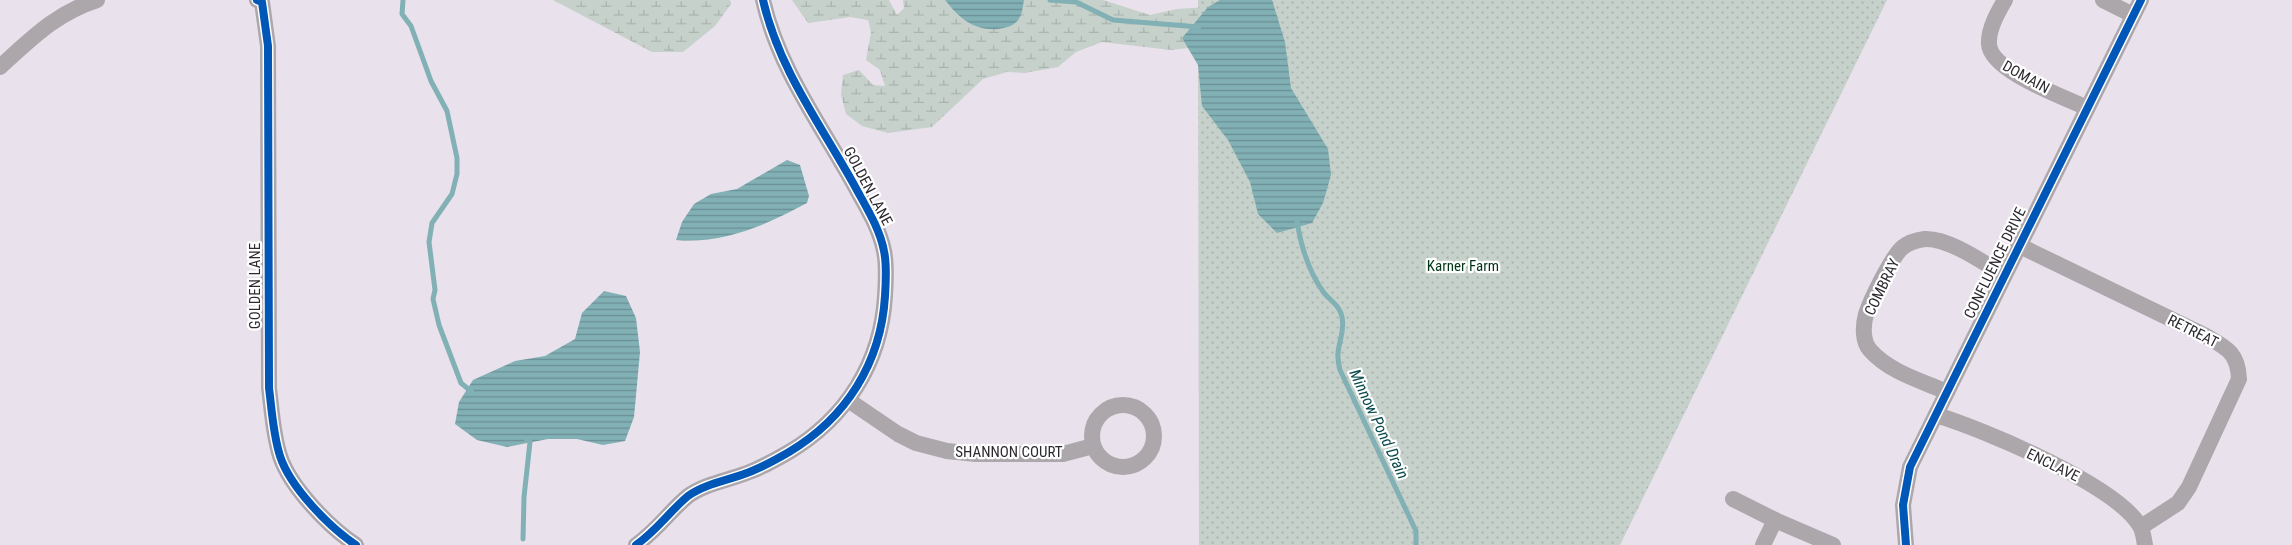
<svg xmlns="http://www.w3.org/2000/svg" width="2292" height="545" font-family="'Roboto Condensed',sans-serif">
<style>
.wetland{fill:url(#wetland-marsh)}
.park{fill:url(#park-dots)}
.water{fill:url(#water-rules)}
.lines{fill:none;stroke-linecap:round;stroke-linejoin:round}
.stream{stroke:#81b0b5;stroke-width:5}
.street{stroke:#aca7ab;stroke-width:16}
.cycleway-casing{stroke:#fff;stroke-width:11}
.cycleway{stroke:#0057b8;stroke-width:8}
.labels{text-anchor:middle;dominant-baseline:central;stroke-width:4.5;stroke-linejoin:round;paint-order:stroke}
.street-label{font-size:15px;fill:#2d2930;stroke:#fff}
.park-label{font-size:15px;fill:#003715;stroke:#fff}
.water-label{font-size:16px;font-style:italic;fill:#0a4b4d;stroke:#fff}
</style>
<defs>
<pattern id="wetland-marsh" width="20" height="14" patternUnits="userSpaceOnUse" patternTransform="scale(1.25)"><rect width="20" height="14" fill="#c5d1ca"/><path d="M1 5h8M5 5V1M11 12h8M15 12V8" fill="none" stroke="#aab3ae"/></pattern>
<pattern id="park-dots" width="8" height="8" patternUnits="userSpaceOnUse" patternTransform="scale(1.25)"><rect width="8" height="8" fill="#c5d1ca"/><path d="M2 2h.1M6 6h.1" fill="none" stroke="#aab3ae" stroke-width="1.8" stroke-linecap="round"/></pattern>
<pattern id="water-rules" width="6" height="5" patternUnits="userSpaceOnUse" patternTransform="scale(1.25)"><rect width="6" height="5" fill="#81b0b5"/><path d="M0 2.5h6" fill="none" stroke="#6a8f94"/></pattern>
</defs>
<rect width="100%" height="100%" fill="#e9e1ec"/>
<g class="wetland">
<path d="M553 0H730L731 4 715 26 683 52H652Z"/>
<path d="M792 0H889L897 15 904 8 903 0H945L955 12 1020 19 1024 0H1103L1150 15 1177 9 1208 7 1183 38 1188 48 1171 50 1102 42 1076 52 1058 67 1025 73 1007 72 983 79 932 127 888 133 862 126 846 114 841 95 843 75 859 70 873 85 885 86 880 70 866 60 871 32 868 20 850 17 808 23Z"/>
</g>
<path class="park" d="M1198 0H1887L1620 545H1199Z"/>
<g class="water">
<path d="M945 0H1024C1023 6 1022 15 1019 19 1014 26 1006 28 998 29 974 31 959 18 945 0Z"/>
<path d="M1220 0H1272L1285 42 1291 88 1328 149 1331 175 1323 203 1312 223 1277 233 1258 214 1250 182 1228 140 1202 106 1198 65 1182 38 1208 7Z"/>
<path d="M787 160 800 165 809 196 807 203C766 225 724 244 676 240L682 222 694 204 711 194 737 189Z"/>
<path d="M604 291 626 296 636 318 640 352 634 417 625 441 603 445 577 439H548L507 447 477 440 455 424 459 402 473 380 515 361 545 356 575 339 582 313Z"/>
</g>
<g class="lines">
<g class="stream">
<path d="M403 0 402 14 411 26 431 81 447 111 457 158V174L452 194 432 223 429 242 435 290 433 299 439 325 461 383 472 392"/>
<path d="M1050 0 1076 2 1113 20 1199 27"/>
<path d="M1297 221C1301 247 1308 271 1324 293 1331 301 1340 306 1342 317 1346 338 1333 346 1340 370L1416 531V545"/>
<path d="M523 539 524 497 530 442 526 439"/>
</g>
<g class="street">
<path d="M257 0 262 2 268 46 269 388C272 411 273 434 280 456 290 487 329 527 356 545"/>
<path d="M2005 0C1998 12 1988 29 1989 44 1990 71 2064 97 2087 108"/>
<path d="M2103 0 2133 15"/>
<path d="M0 67C31 39 56 13 97 0"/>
<path d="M2018 245 2206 336C2227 348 2238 353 2239 379L2189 487 2178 503 2141 527"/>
<path d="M1947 392C1922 381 1889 372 1870 350 1862 341 1863 325 1866 314 1871 299 1892 256 1903 247 1909 242 1918 240 1925 239 1949 238 1984 263 2004 275"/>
<path d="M848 400 898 434 916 443 947 451 976 454H1063L1093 446"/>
<circle cx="1123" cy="436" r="31"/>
<path d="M1936 415C1983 429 2116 485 2140 526 2143 531 2144 539 2145 545"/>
<path d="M1733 499 1775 520"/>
<path d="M636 545C656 531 670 511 688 496 706 483 731 480 752 471 764 466 777 459 789 452 846 418 881 363 885 296 886 281 887 265 884 251 880 230 868 210 858 192 824 129 779 71 763 0"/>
<path d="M1763 545 1775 520 1833 545"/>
<path d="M1906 545 1903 505 1910 467 2141 0"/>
</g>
<defs>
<g id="cycleway">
<path d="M257 0 262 2 268 46 269 388C272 411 273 434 280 456 290 487 329 527 356 545"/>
<path d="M636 545C656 531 670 511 688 496 706 483 731 480 752 471 764 466 777 459 789 452 846 418 881 363 885 296 886 281 887 265 884 251 880 230 868 210 858 192 824 129 779 71 763 0"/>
<path d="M1906 545 1903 505 1910 467 2141 0"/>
</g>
</defs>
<use href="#cycleway" class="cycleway-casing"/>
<use href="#cycleway" class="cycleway"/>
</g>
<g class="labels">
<g class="street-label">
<text transform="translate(2026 77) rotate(29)">DOMAIN</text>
<text transform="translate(868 186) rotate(62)">GOLDEN LANE</text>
<text transform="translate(1995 263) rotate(-64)">CONFLUENCE DRIVE</text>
<text transform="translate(255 286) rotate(-90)">GOLDEN LANE</text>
<text transform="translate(1882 287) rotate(-64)">COMBRAY</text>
<text transform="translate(2193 331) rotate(27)">RETREAT</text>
<text x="1009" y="452">SHANNON COURT</text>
<text transform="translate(2053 465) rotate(26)">ENCLAVE</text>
</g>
<g class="park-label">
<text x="1463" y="266">Karner Farm</text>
</g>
<g class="water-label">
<text transform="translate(1379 424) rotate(65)">Minnow Pond Drain</text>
</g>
</g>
</svg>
